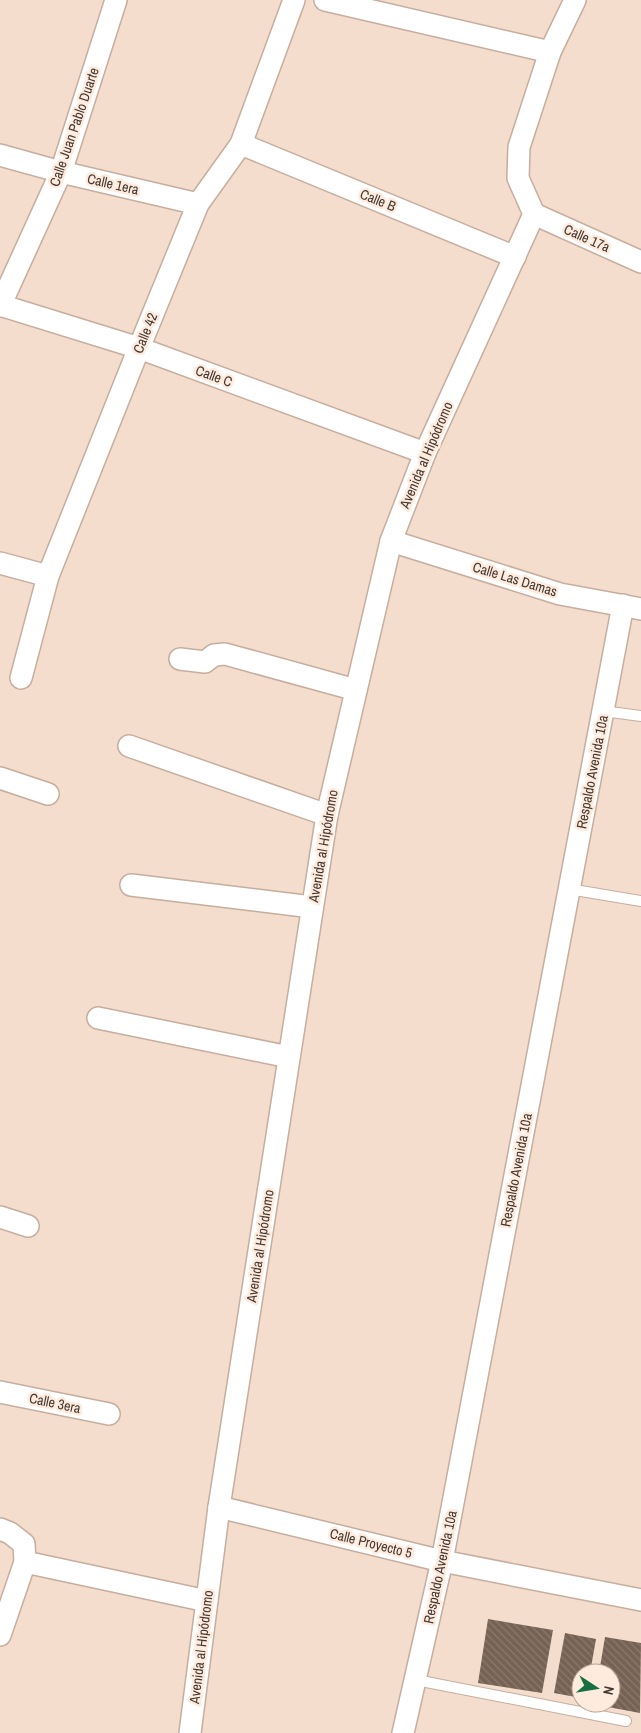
<svg xmlns="http://www.w3.org/2000/svg" width="641" height="1733" font-family="'Archivo Narrow',sans-serif">
<style>
.building{fill:url(#building-back-hatch)}
.lines{fill:none;stroke-linecap:round;stroke-linejoin:round}
.service-casing{stroke:#c5ae9f;stroke-width:12}
.minor-casing{stroke:#c5ae9f;stroke-width:24}
.service{stroke:#fff;stroke-width:10}
.minor{stroke:#fff;stroke-width:21}
.labels{text-anchor:middle;dominant-baseline:central;stroke-width:5;stroke-linejoin:round;paint-order:stroke}
.street-label{font-size:14px;fill:#423832;stroke:#ffebde}
</style>
<defs>
<pattern id="building-back-hatch" width="6" height="6" patternUnits="userSpaceOnUse" patternTransform="scale(1.25)"><rect width="6" height="6" fill="#766153"/><path d="M-1 5l2 2M0 0l6 6M5-1l2 2" fill="none" stroke="#8a7a6f"/></pattern>
</defs>
<rect width="100%" height="100%" fill="#f5ddcd"/>
<g class="building">
<path d="M488 1619 553 1630 542 1693 478 1683Z"/>
<path d="M565 1633 596 1639 590 1673H581V1698L554 1693Z"/>
<path d="M605 1637 641 1643 640 1713 592 1704 611 1703V1673H599Z"/>
</g>
<g class="lines">
<defs>
<g id="service">
<path d="M603 711 641 716"/>
<path d="M569 889 641 901"/>
<path d="M416 1680 626 1721"/>
</g>
<g id="minor">
<path d="M325 0 550 52"/>
<path d="M241 144 515 257"/>
<path d="M0 155 61 172 198 204"/>
<path d="M534 214 641 262"/>
<path d="M0 305 139 348 425 453"/>
<path d="M0 306 61 172 116 0"/>
<path d="M391 541 560 594 641 609"/>
<path d="M0 563 48 576"/>
<path d="M180 659 205 662 214 655 225 654 356 690"/>
<path d="M21 678 48 576 139 348 198 204 241 144 294 0"/>
<path d="M129 746 327 815"/>
<path d="M0 778 48 794"/>
<path d="M131 885 312 907"/>
<path d="M98 1018 289 1057"/>
<path d="M0 1217 28 1226"/>
<path d="M0 1392 109 1414"/>
<path d="M219 1507 442 1561 641 1600"/>
<path d="M0 1529 10 1533 24 1544 25 1562 0 1635"/>
<path d="M25 1562 207 1601"/>
<path d="M190 1733 219 1507 327 815 391 541 425 453 534 214 518 178 519 147 550 52 575 0"/>
<path d="M403 1733 442 1561 623 605"/>
</g>
</defs>
<use href="#service" class="service-casing"/>
<use href="#minor" class="minor-casing"/>
<use href="#service" class="service"/>
<use href="#minor" class="minor"/>
</g>
<g class="labels">
<g class="street-label">
<text transform="translate(74 127) rotate(-71)">Calle Juan Pablo Duarte</text>
<text transform="translate(113 184) rotate(13)">Calle 1era</text>
<text transform="translate(378 200) rotate(22)">Calle B</text>
<text transform="translate(587 238) rotate(24)">Calle 17a</text>
<text transform="translate(145 333) rotate(-68)">Calle 42</text>
<text transform="translate(214 376) rotate(20)">Calle C</text>
<text transform="translate(426 455) rotate(-67)">Avenida al Hipódromo</text>
<text transform="translate(515 579) rotate(17)">Calle Las Damas</text>
<text transform="translate(592 772) rotate(-79)">Respaldo Avenida 10a</text>
<text transform="translate(323 846) rotate(-80)">Avenida al Hipódromo</text>
<text transform="translate(516 1170) rotate(-79)">Respaldo Avenida 10a</text>
<text transform="translate(260 1246) rotate(-81)">Avenida al Hipódromo</text>
<text transform="translate(55 1403) rotate(12)">Calle 3era</text>
<text transform="translate(371 1543) rotate(14)">Calle Proyecto 5</text>
<text transform="translate(440 1567) rotate(-78)">Respaldo Avenida 10a</text>
<text transform="translate(201 1647) rotate(-83)">Avenida al Hipódromo</text>
</g>
</g>
<g transform="translate(596 1688) rotate(102)"><circle r="24" fill="#ffebde" stroke="#b3a399"/>
<path d="M0-4L9 19L0 12L-9 19Z" fill="#157044"/>
<text y="-8" font-size="14" font-weight="bold" text-anchor="middle" fill="#423832">N</text>
</g>
</svg>
